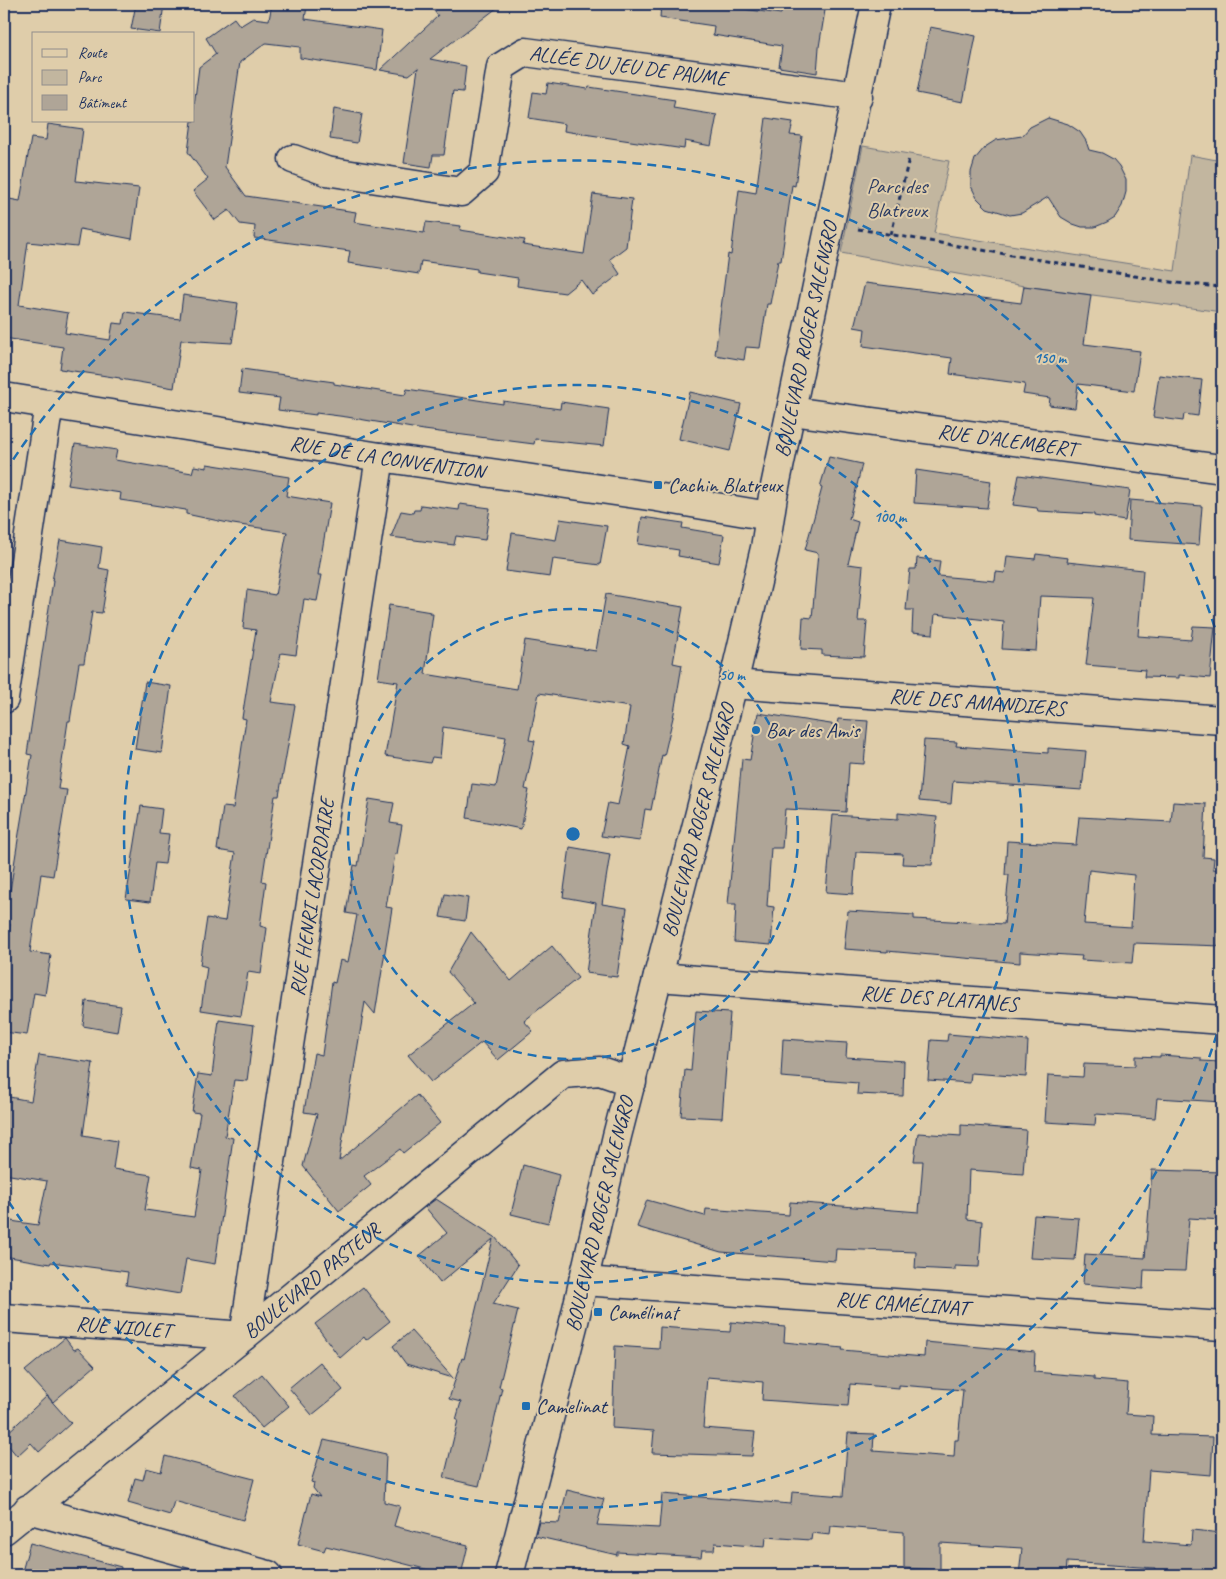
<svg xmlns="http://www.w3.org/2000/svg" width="1226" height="1579" font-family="Caveat,sans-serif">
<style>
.green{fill:#c2b69f;stroke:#6e727e}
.building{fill:#afa597;stroke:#1b2f5e;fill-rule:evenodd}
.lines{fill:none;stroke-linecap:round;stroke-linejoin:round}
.minor-casing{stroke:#1b2f5e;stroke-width:31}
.path{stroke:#1b2f5e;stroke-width:3;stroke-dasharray:5 4;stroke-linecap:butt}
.minor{stroke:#dfcdaa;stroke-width:28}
.ring{fill:none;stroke:#1f6fb2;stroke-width:2.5;stroke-dasharray:9 6}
.poi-dot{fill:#1f6fb2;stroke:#dfcdaa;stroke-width:2}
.labels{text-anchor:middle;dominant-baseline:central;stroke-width:4;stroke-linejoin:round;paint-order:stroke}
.street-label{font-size:21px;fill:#1b2f5e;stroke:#dfcdaa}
.park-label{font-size:21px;fill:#2c3c64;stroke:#dfcdaa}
.poi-label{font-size:21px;fill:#1b2f5e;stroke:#dfcdaa;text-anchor:start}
.centre{fill:#1f6fb2;stroke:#dfcdaa;stroke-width:2.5}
.ring-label{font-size:15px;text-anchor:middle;font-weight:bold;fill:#1f6fb2;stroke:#dfcdaa;stroke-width:4;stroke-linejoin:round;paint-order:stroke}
</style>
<rect width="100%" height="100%" fill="#dfcdaa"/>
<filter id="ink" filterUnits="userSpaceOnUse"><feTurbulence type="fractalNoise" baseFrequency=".02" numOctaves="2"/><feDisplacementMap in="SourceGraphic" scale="10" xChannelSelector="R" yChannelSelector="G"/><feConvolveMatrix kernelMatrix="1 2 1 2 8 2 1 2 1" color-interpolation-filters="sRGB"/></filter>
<g filter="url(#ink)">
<path class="green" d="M863 146 949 161 934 233 1175 271 1190 155 1222 161V312L1024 286 841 253Z"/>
<g class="building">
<path d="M136 4H164L160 33 131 29Z"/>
<path d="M272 4H289L307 6 305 19 382 30 377 70 300 58V47L266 43 240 62 225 167 246 196 356 212 354 222 424 233 426 222 461 226 460 230 525 240 523 245 584 254 593 194 632 199 626 247 610 259 620 274 592 295 581 280 565 293 517 286 518 278 477 272V269L421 261 419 274 348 263 350 251 254 238 255 226 240 224 229 210 215 220 193 191 208 179 188 152 192 121H194V106L199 67 216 54 206 38 234 18 240 26 253 18 269 20Z"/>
<path d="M429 4H502L430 59 466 66 463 92 453 91 444 155H433L431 167 404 163 418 68 409 75 380 70 438 16Z"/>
<path d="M661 4H736L735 8 781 14 783 4H826L819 47 817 73 779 67 782 46 713 35 714 26 660 18Z"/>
<path d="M930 27 976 36 963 102 917 93Z"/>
<path d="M548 83 588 89 589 87 675 100 673 108 717 115 711 146 685 141 684 149 564 131 565 124 529 118 533 92 546 94Z"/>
<path d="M334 109 362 114 357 143 330 139Z"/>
<path d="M766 118 793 122 790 135 802 136 795 186 792 185 781 261H778L770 304H767L760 348 746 347 744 360 715 355 728 254 731 255 739 190 756 193Z"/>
<path d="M1048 118 1068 124 1080 132 1086 141 1089 150 1102 153 1113 159 1119 166 1126 180V192L1122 206 1115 217 1107 222 1095 227H1082L1073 224 1061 217 1048 197 1022 213 1010 215 987 208 977 198 971 186V172L975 159 985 147 996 140 1022 136 1030 127Z"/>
<path d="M48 124 83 129 76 181 139 188 132 239 80 229 77 247 28 242 19 305 68 313 65 333 110 340 113 323 123 324 125 312 180 319 183 295 238 303 232 343 181 340 174 388 120 379V378L60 369 63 347 4 338V198L20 201 31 138 46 140Z"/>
<path d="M865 283 1021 303 1024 286 1091 295 1084 344 1140 351 1134 391 1078 384 1075 408 1049 405 1050 398 1023 394 1025 384 950 374 952 358 863 346 865 329 854 327Z"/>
<path d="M242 369 334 382V384L405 395 407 389 503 404V401L560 409 561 402 609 409 604 446 535 439 534 444 424 430 347 417 316 413V415L278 410 280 398 239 393Z"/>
<path d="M1159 375 1202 380 1198 416 1184 414 1183 421 1153 417Z"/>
<path d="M690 392 741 404 730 451 679 439Z"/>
<path d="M75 444 117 450 115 460 192 473 194 466 207 468V464L289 477 286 496 330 503 318 575H322L317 601 304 599 296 655 281 653 271 702 295 705 279 796H275L262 881 266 882 260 926 267 928 261 974 248 972 241 1016 201 1010 207 967 200 965 207 918 225 921 235 853 217 850 223 807 233 808 246 719 242 718 256 630 243 628 247 590 275 595 287 532 233 524 186 514V510L120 500 121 493 68 485Z"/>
<path d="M829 457 862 464 849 519 858 522 848 564 863 566 858 621H867L864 657 822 655V650L801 649 803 617 812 618 818 553 805 550 822 488 820 487Z"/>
<path d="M916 470 991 481 987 508 914 503Z"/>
<path d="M1019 475 1130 490 1125 521 1094 516V514L1038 511 1037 508 1013 505Z"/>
<path d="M1130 500 1202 506 1199 545 1128 540Z"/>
<path d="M460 504 490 508 485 540 456 536 454 545 391 537 401 511 413 513 414 510H420L421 505 459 510Z"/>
<path d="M642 517 683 523 682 528 724 535 719 563 678 556 679 550 638 544Z"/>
<path d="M560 519 607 526 600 565 553 559 550 577 506 571 512 533 556 540Z"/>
<path d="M60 540 102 547 99 568 109 570 102 613 92 612 84 663H79L70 721H68L58 789 67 790 53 876 41 874 30 952 51 955 45 995 34 993 27 1035 4 1032V976L10 924 4 923V890L10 891 20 827 32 755 27 754 53 581H52Z"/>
<path d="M1036 554 1068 558 1067 562 1143 570 1138 636 1191 640 1193 626 1215 627 1210 678 1179 675V678L1144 677 1145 670 1086 665 1094 598 1040 596 1036 651 1002 649 1004 622 935 614 933 634 912 632 913 610H906L910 569H916L917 558 940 561 938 576 995 581 996 572 1005 573 1007 556 1035 559Z"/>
<path d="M606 594 683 607 673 663 682 665 674 713 664 756 662 755 651 810 645 809 640 841 601 836 608 803 618 805 630 746 624 744 630 707 539 693 529 740 535 741 525 789 529 790 521 829 467 818 472 784 496 787 506 737 443 727 440 758 432 757 430 763 385 756 398 682 378 679 389 605 431 612 430 614H433L425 674 517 689 525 640 596 651Z"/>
<path d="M145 682 171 686 162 753 135 749Z"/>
<path d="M758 713 837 725 838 719 868 721 864 764 849 763 846 812 785 809 782 848H771L767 906 774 907 771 945 734 942 736 904H728L742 759 750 760Z"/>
<path d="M924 740 957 742 956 746 1048 753V748L1086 751 1082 790 953 781 951 804 919 801Z"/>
<path d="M369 799 394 803 390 823 402 825 397 854H395L386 907 392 908 375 1014 365 1002 339 1161 417 1095 440 1123 403 1153 400 1149 364 1176 371 1185 339 1211 303 1166 317 1114 304 1112 314 1053 322 1055 332 982 335 983 340 960 348 962 357 915 346 913 354 865 358 866Z"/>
<path d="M1173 802 1206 804 1203 857 1214 858 1213 869 1222 870V946L1134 943 1132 963 1081 960 1082 956 1020 952V963L887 951V952L844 949 848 911 914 915V919L1004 924 1009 875H1005L1007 841 1076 845 1079 817 1171 822ZM1089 870 1134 875 1131 927 1084 924Z"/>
<path d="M141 806 162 809 159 833 169 834 165 864 155 863 150 902 126 899Z"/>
<path d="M898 813 937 817 932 865 902 864 903 854 856 852 853 894 826 892 833 815 898 819Z"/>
<path d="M570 847 610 854 602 904 627 908 617 977 586 973 596 903 563 897Z"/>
<path d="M445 894 468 898 465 921 440 917Z"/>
<path d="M471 932 511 981 552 946 578 978 524 1021 533 1031 498 1060 482 1042 431 1082 408 1055 474 1003 448 972Z"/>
<path d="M86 1001 121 1006 117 1032 83 1026Z"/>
<path d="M696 1011 730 1013 722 1118 681 1116 685 1070 691 1071Z"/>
<path d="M219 1020 254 1025 247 1081 234 1080 225 1136 233 1138 215 1264 186 1259 180 1294 126 1285 128 1272 51 1262 50 1264 4 1256V1220L38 1225 47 1181 4 1174V1096L31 1101 39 1055 93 1063 83 1135 117 1141 113 1169 151 1175 145 1210 194 1217 202 1170 191 1168 200 1113 192 1112 198 1074 212 1076Z"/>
<path d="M948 1034 1028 1041 1026 1077 971 1073 970 1083 928 1080 931 1040 947 1041Z"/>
<path d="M783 1039 847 1043 846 1057 904 1061 903 1096 857 1094 858 1083 781 1077Z"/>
<path d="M1160 1055 1201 1058V1061L1220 1062V1067H1222V1102L1157 1098 1155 1118 1096 1114 1095 1125 1045 1122 1048 1075 1083 1077 1084 1064 1135 1066V1056L1160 1057Z"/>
<path d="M961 1125 1026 1130 1023 1174 969 1170 967 1219 982 1221 979 1267 955 1266V1270L915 1268 916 1252 836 1249 835 1261 721 1252 637 1227 647 1200 705 1216 706 1209 789 1215 790 1202 919 1212 923 1161H914L918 1133 961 1136Z"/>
<path d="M523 1165 559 1175 548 1223 511 1214Z"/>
<path d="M1152 1170 1222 1172V1220L1189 1218 1185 1271 1144 1270 1143 1289 1083 1284 1085 1254 1145 1258Z"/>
<path d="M436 1199 495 1237 518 1265 493 1304 518 1310 499 1387 502 1388 479 1486 444 1478 458 1420H456L461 1402 449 1399 462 1358 464 1359 493 1239 440 1283 419 1256 447 1233 425 1207Z"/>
<path d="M1034 1215 1079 1218 1075 1260 1030 1258Z"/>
<path d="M363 1287 390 1321 366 1340 364 1337 340 1358 315 1324Z"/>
<path d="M731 1322 785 1327 784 1342 843 1348 842 1350 924 1357 925 1342 1035 1352 1034 1372 1094 1377V1380L1128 1383 1126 1414 1153 1416 1152 1435 1213 1437 1211 1475 1149 1470 1144 1541 1191 1545 1192 1530 1222 1533V1575H1154L1155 1568 1067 1562 1066 1575H1019L1022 1548 940 1543V1570L904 1568V1532L831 1526 830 1535 812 1533 811 1540 766 1537 765 1547 715 1543 714 1550H702L701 1557 617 1552V1555L535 1536 539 1522 559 1523 567 1490 604 1499 597 1525 659 1528 662 1494 791 1504 792 1492 843 1496 848 1433 874 1434 873 1451 954 1457 955 1440H958L963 1390 899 1385V1388L850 1384 848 1406 762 1400 763 1382 707 1377 703 1428 755 1432 752 1456 652 1453 654 1431 612 1428 615 1346 659 1349 660 1327 730 1332Z"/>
<path d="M411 1331 453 1378 406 1364 393 1346Z"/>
<path d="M65 1338 74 1350 78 1348 95 1366 53 1402 25 1371Z"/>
<path d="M320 1362 343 1390 312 1415 289 1388Z"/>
<path d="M262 1374 289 1406 262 1428 235 1396Z"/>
<path d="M47 1396 71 1423 39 1452 31 1443 17 1456 4 1440V1436Z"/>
<path d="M324 1440 386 1454 384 1502 400 1506 394 1526 468 1545 461 1575H448L386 1559 385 1560 326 1546 324 1551 298 1544 311 1494 320 1497 313 1488 314 1483 311 1482Z"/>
<path d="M165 1456 254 1479 243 1520 174 1501 170 1515 128 1503 135 1478 143 1480 146 1468 161 1472Z"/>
<path d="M30 1543 121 1567 120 1575H21Z"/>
</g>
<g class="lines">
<defs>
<g id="minor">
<path id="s1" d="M293 159 326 171 461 192 484 172 501 67 525 52 858 96"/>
<path id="s2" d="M4 397 380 457 656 497 769 516"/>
<path id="s3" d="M791 411 1222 469"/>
<path id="s4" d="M733 684 1222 720"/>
<path d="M4 699 49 404"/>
<path id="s5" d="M658 977 1222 1020"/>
<path id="s6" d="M583 1281 1222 1326"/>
<path id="s7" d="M4 1318 244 1336 380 457"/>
<path d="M28 1509 268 1575"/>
<path id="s8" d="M4 1530 244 1336 563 1074 600 1071 632 1082"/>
<path id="s9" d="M509 1575 573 1326 617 1136 733 684 765 548 773 496 876 4"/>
</g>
</defs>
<use href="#minor" class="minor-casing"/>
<g class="path">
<path d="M858 229 1176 283 1222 287"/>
<path d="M891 235 909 158"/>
</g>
<use href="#minor" class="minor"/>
</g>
</g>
<g class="ring">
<circle cx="573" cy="834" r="225"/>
<circle cx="573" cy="834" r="449"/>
<path d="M1221 1020A674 674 0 0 1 5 1196M5 472A674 674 0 0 1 1221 648"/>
</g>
<g class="poi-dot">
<rect x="653" y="480" width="10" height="10" rx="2.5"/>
<circle cx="756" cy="730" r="5"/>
<rect x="593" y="1307" width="10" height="10" rx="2.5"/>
<rect x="521" y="1401" width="10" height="10" rx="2.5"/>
</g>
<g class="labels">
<g class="street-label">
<text stroke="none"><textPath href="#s1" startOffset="441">ALLÉE DU JEU DE PAUME</textPath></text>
<text stroke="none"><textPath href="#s9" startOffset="1271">BOULEVARD ROGER SALENGRO</textPath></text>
<text stroke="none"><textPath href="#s3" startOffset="218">RUE D'ALEMBERT</textPath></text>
<text stroke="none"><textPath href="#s2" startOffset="388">RUE DE LA CONVENTION</textPath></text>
<text stroke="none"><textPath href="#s4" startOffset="245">RUE DES AMANDIERS</textPath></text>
<text stroke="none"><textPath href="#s9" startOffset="778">BOULEVARD ROGER SALENGRO</textPath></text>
<text stroke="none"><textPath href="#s7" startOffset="685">RUE HENRI LACORDAIRE</textPath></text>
<text stroke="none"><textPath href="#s5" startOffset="282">RUE DES PLATANES</textPath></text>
<text stroke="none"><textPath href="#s9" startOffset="372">BOULEVARD ROGER SALENGRO</textPath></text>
<text stroke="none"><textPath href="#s8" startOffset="396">BOULEVARD PASTEUR</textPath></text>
<text stroke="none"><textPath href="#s6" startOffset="320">RUE CAMÉLINAT</textPath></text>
<text stroke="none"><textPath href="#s7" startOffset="120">RUE VIOLET</textPath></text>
</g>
<g class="park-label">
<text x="897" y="186">Parc des<tspan x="897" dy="24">Blatreux</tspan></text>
</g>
<g class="poi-label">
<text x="668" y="485">Cachin Blatreux</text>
<text x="766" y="730">Bar des Amis</text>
<text x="608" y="1312">Camélinat</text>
<text x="536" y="1406">Camelinat</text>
</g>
</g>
<circle cx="573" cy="834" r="8" class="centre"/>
<g class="ring-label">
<text x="1050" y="363">150 m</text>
<text x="890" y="522">100 m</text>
<text x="732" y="680">50 m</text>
</g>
<rect width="1226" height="1579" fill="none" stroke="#dfcdaa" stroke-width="20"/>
<rect x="10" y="10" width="1206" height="1559" fill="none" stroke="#1b2f5e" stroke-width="2" filter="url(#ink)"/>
<rect x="32" y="32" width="162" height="90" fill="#dfcdaa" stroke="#918e8c"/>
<rect x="42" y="49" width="25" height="8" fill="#dfcdaa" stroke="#918e8c"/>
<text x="78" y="58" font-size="15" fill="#1b2f5e">Route</text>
<rect x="42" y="70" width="25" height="15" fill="#c2b69f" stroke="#918e8c"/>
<text x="78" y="82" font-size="15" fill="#1b2f5e">Parc</text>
<rect x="42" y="95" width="25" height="15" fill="#afa597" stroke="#918e8c"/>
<text x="78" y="108" font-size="15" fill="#1b2f5e">Bâtiment</text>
</svg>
